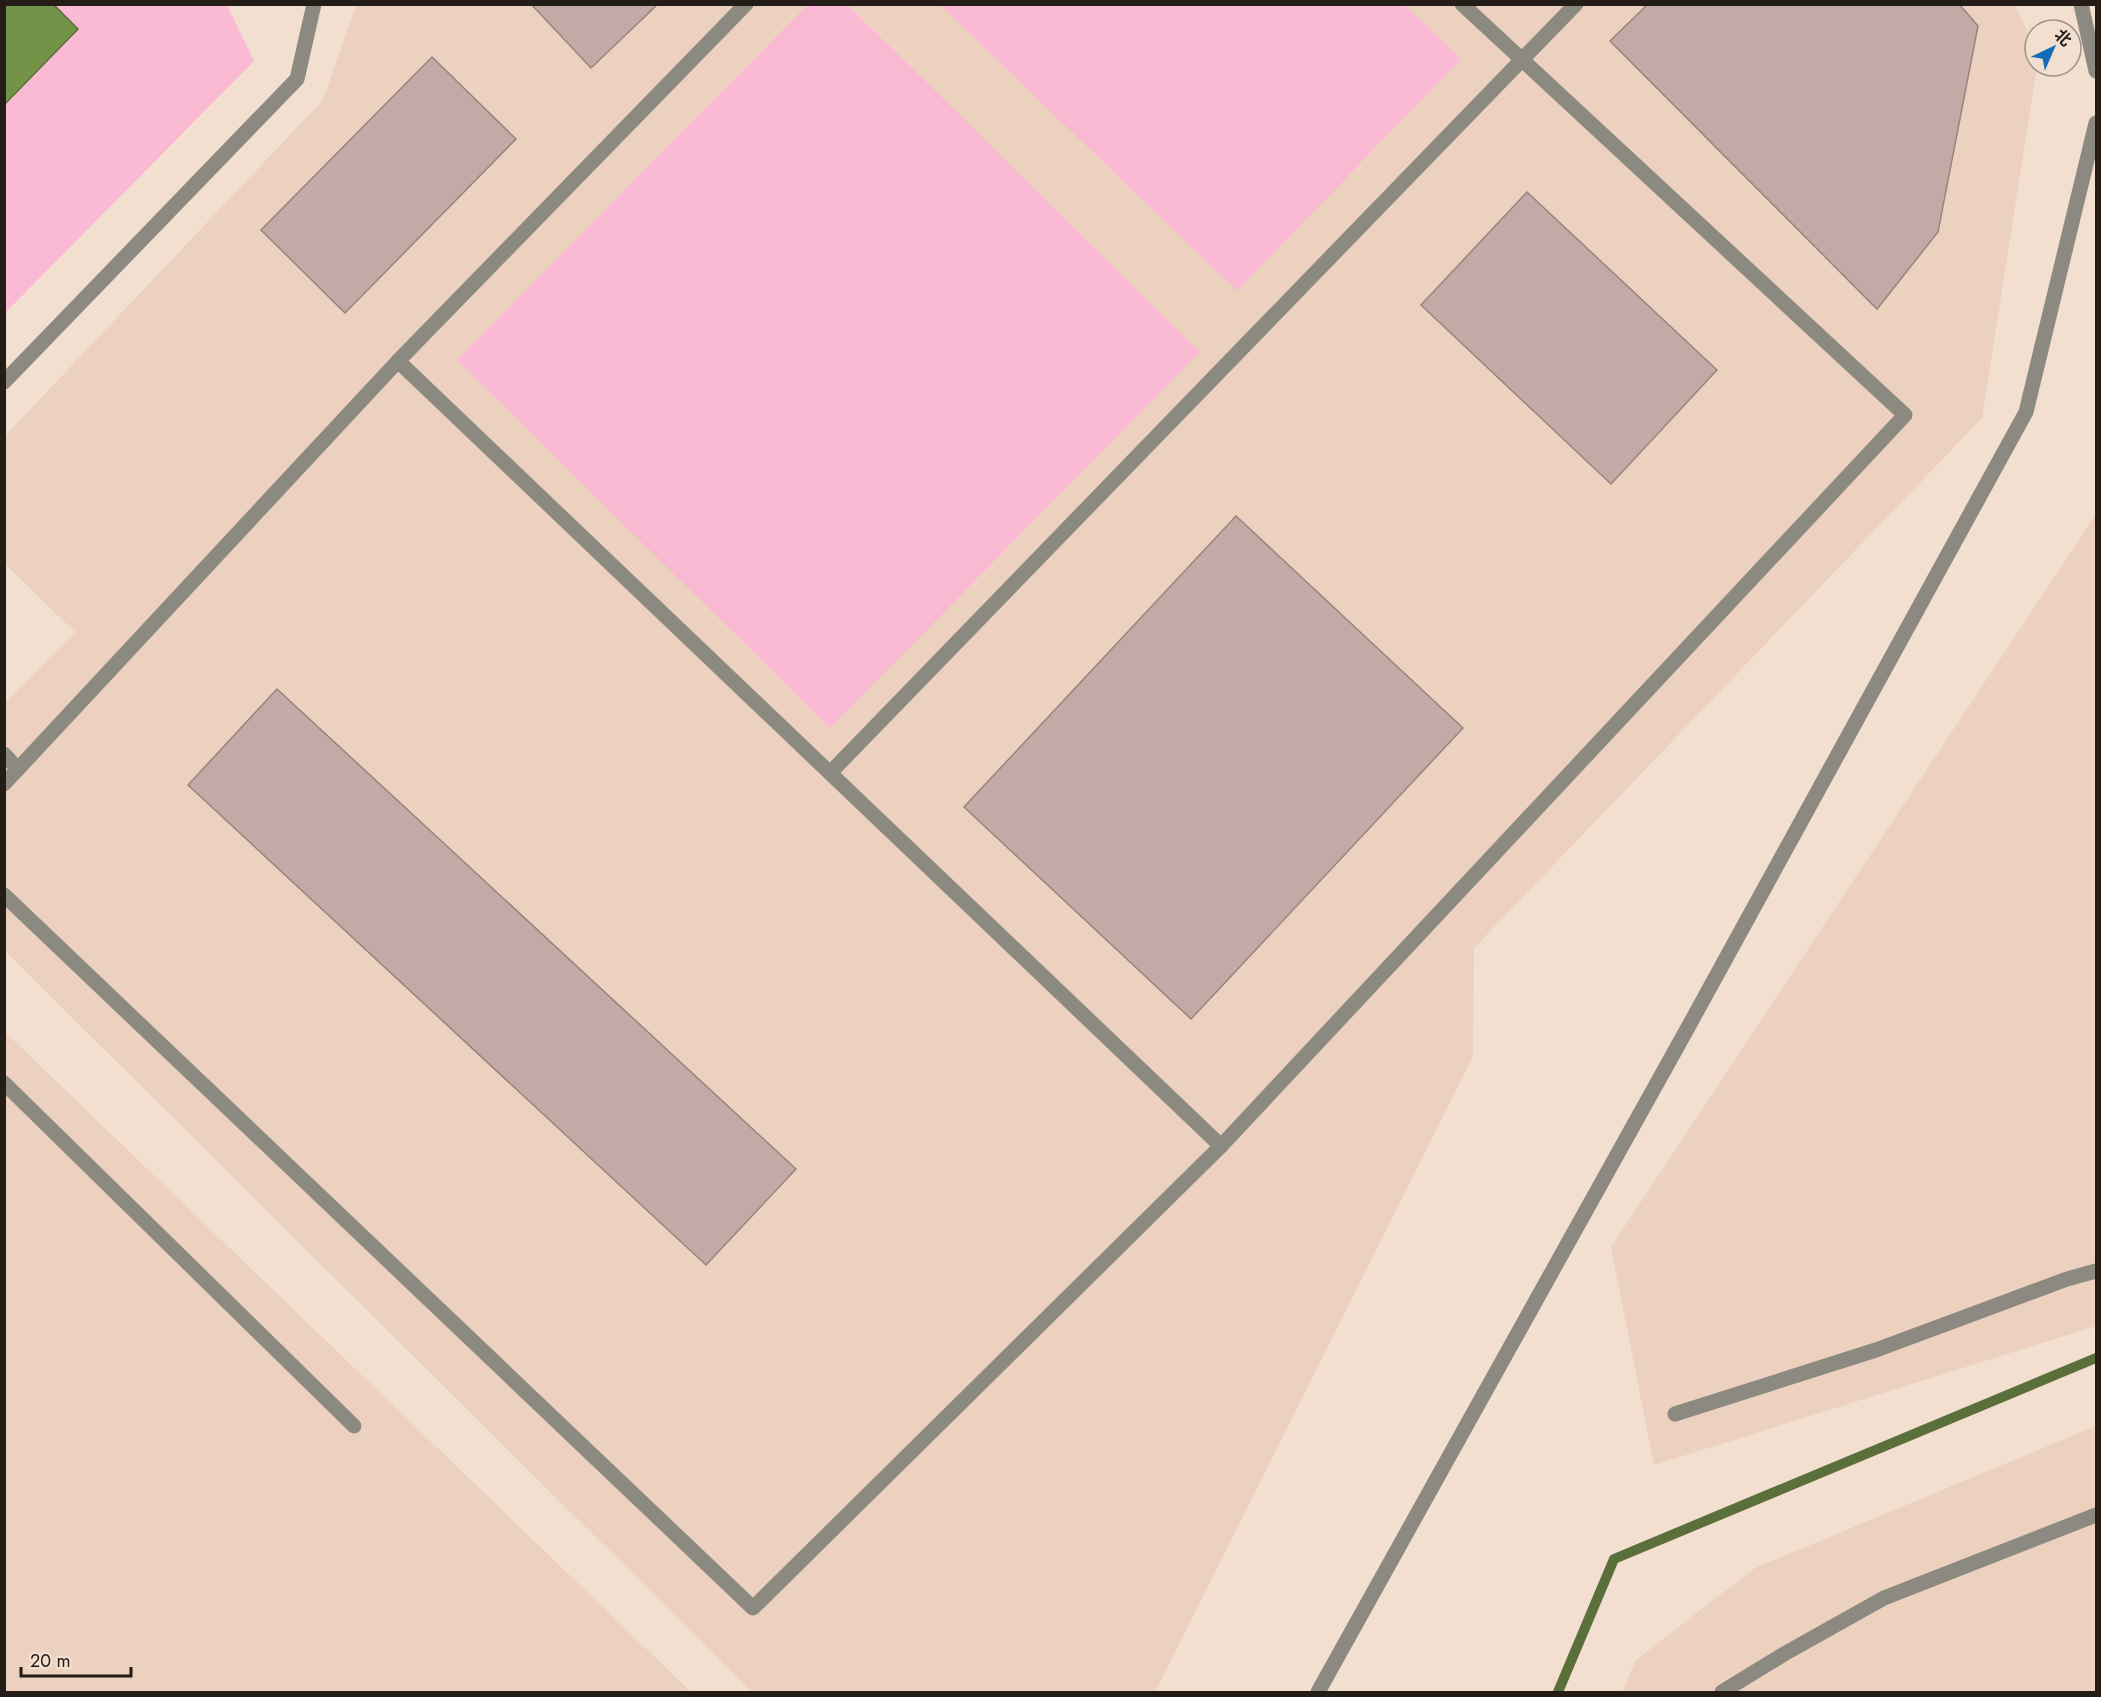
<svg xmlns="http://www.w3.org/2000/svg" width="2101" height="1697" font-family="Jost,'Noto Sans SC',sans-serif">
<style>
.built{fill:#ebd1be}
.green{fill:#fbbad4}
.water{fill:#739349;stroke:#5b6f3a;stroke-width:1.5}
.lines{fill:none;stroke-linecap:round;stroke-linejoin:round}
.stream{stroke:#5b6f3a;stroke-width:10}
.building{fill:#c3aaa7;stroke:#9a837f;stroke-width:1.5}
.service{stroke:#8c8981;stroke-width:15}
.minor{stroke:#8c8981;stroke-width:15}
.tertiary{stroke:#8c8981;stroke-width:15}
</style>
<rect width="100%" height="100%" fill="#f2dfcf"/>
<g class="built">
<path d="M2015 4 2035 50V66H2037L1982 418 1474 948 1473 1056 1155 1692H752L5 951 4 704 75 632 5 564V436L323 100 356 5Z"/>
<path d="M2096 514V1326L1654 1465 1611 1247Z"/>
<path d="M5 1032 691 1692H5Z"/>
<path d="M2096 1426V1692H1622L1636 1660 1755 1568Z"/>
</g>
<g class="green">
<path d="M808 4 848 5 1200 352 830 728 457 360Z"/>
<path d="M5 5H227L254 61 5 313Z"/>
<path d="M940 5H1405L1461 59 1237 291Z"/>
</g>
<path class="water" d="M5 4 54 5 78 29 5 104Z"/>
<g class="lines">
<path class="stream" d="M1558 1692 1614 1559 2096 1358"/>
</g>
<g class="building">
<path d="M531 4H658L591 68Z"/>
<path d="M1648 4H1959L1978 26 1938 232 1877 309 1610 41Z"/>
<path d="M432 57 516 139 345 313 261 230Z"/>
<path d="M1527 192 1717 370 1611 484 1421 305Z"/>
<path d="M1236 516 1463 728 1191 1019 964 807Z"/>
<path d="M277 689 796 1169 706 1265 188 785Z"/>
</g>
<g class="lines">
<g class="service">
<path d="M398 361 1221 1146"/>
<path d="M4 754 18 769"/>
<path d="M830 773 1576 4"/>
<path d="M4 784 398 361 746 4"/>
<path d="M4 895 753 1608 1221 1146 1905 415 1462 4"/>
<path d="M4 1083 354 1426"/>
<path d="M1675 1414 1876 1350 2067 1279 2096 1271"/>
<path d="M1722 1692 1784 1654 1884 1598 2096 1515"/>
</g>
<path class="minor" d="M4 382 297 79 314 4"/>
<g class="tertiary">
<path d="M2081 4 2096 71"/>
<path d="M1318 1692 1686 1031 2026 412 2096 123"/>
</g>
</g>
<rect width="2101" height="1697" fill="none" stroke="#231c17" stroke-width="12"/>
<g transform="translate(2053 48) rotate(44)"><circle r="28" fill="#f2dfcf" stroke="#9f9185" stroke-width="1.5"/>
<path d="M0-4.5L10 22L0 15L-10 22Z" fill="#156dba"/>
<text y="-9" font-size="16" font-weight="bold" text-anchor="middle" fill="#231c17">北</text>
</g>
<path d="M21 1667v9h110v-9" fill="none" stroke="#231c17" stroke-width="3"/>
<text x="30" y="1667" font-size="18" fill="#231c17" stroke="#f2dfcf" stroke-width="4.5" paint-order="stroke">20 m</text>
</svg>
